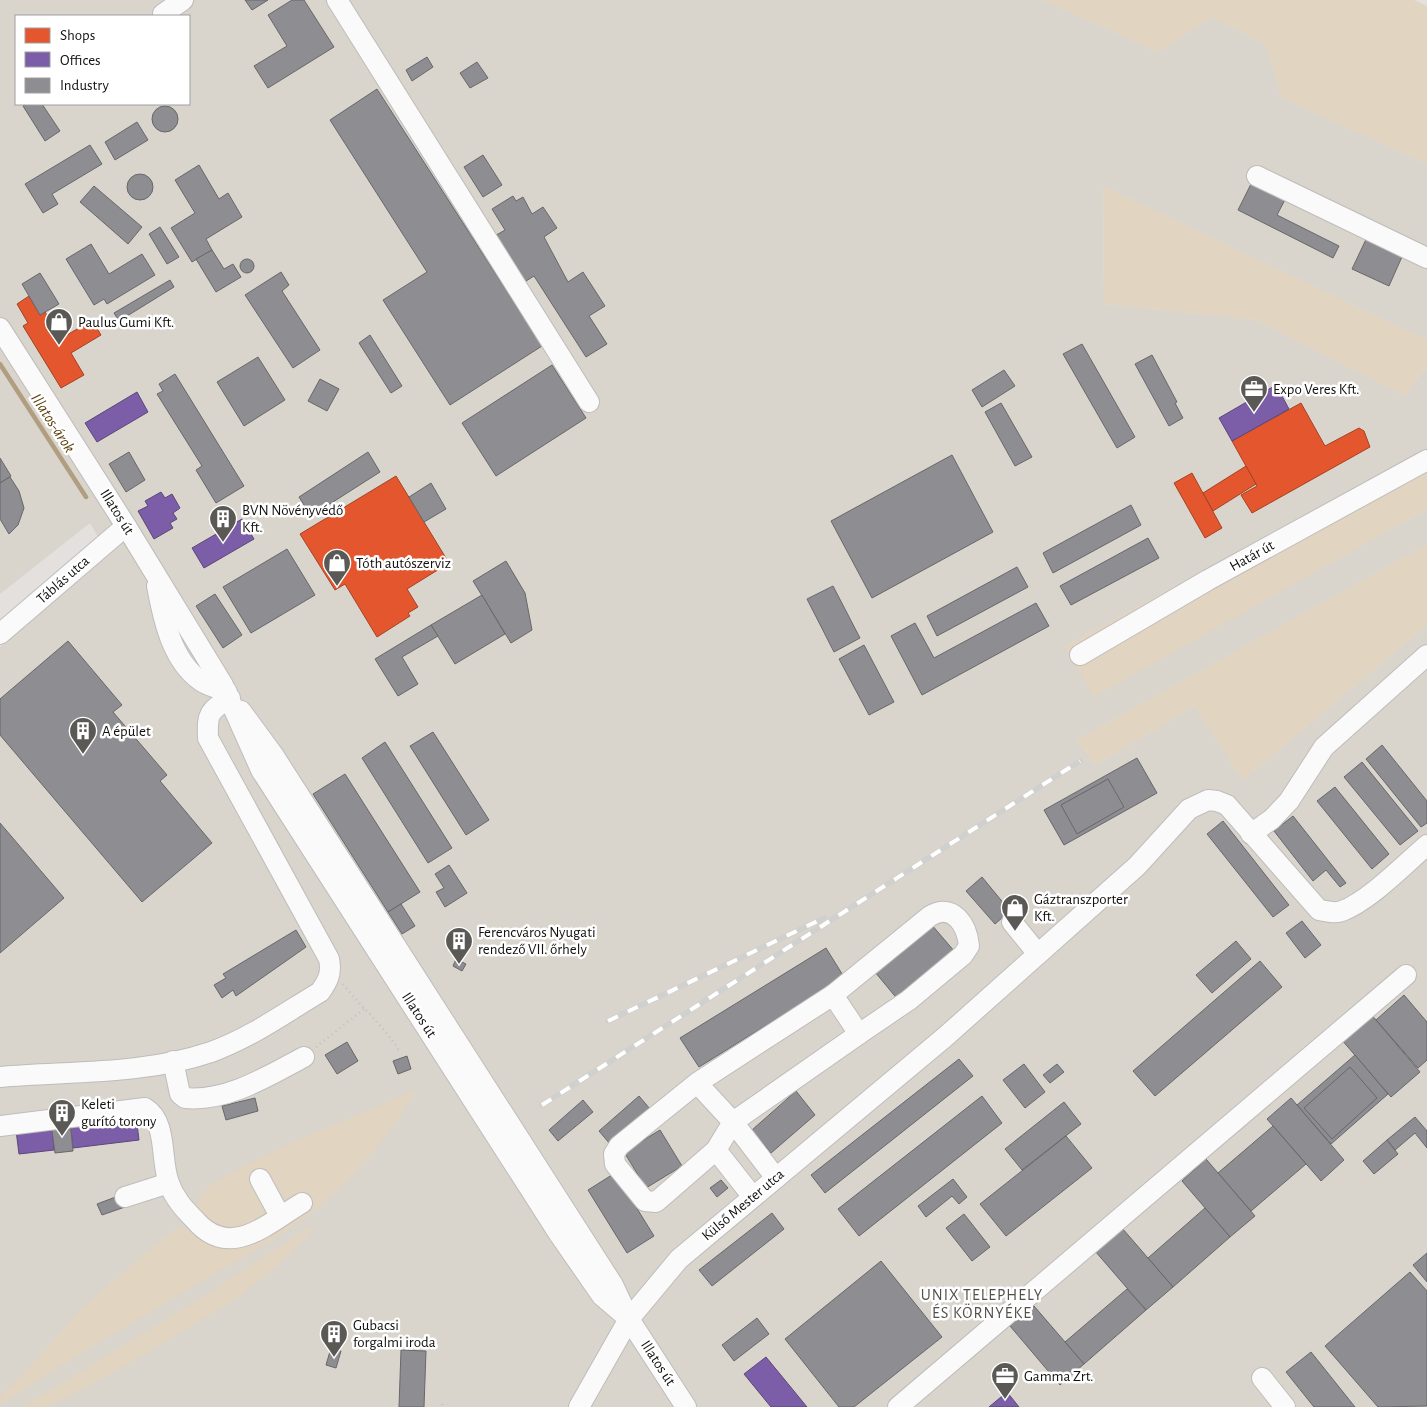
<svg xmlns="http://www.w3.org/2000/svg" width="1427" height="1407" font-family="'Alegreya Sans',sans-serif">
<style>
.built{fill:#d9d4cc;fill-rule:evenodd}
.green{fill:#e1d4c1}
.shops{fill:#e4572e;stroke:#a54224}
.offices{fill:#7b5ea7;stroke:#5b4779}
.industry{fill:#8d8d92;stroke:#68686a}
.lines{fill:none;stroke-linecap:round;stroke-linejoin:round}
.stream{stroke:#b19e80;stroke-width:4.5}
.minor-casing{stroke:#bfbdbb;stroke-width:22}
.path{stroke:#c2c1c0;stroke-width:2.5;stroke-dasharray:1 4;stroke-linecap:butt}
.minor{stroke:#fbfafa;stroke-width:20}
.rail-casing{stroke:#d0d0cf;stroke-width:5.5}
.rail{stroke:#fff;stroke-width:4;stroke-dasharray:11;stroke-linecap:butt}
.labels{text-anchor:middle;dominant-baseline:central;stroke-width:5;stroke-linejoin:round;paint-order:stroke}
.poi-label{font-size:15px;fill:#11100e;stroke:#fff;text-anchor:start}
.street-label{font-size:15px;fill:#11100e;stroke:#fff}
.water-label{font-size:16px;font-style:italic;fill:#5c4009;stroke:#fff}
.neighbourhood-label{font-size:16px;letter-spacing:1px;fill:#53504b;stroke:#fff}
</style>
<rect width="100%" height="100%" fill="#e3e0dd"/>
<path class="built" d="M0 0H1043L1158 52 1213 17 1266 45 1282 98 1427 164V340L1103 186 1104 304 1256 320 1405 396 1424 369 1427 371V451L1065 646 1094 696 1427 509V544L1077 740 1095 765 1195 706 1243 780 1427 625V1407H0V647L108 554 90 523 0 594ZM16 16H189V104H16Z"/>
<g class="green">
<path d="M1043 0H1414L1427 6V164L1282 98 1266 45 1213 17 1158 52Z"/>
<path d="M1103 186 1427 340V371L1424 369 1405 396 1256 320 1104 304Z"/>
<path d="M1427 451V509L1094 697 1065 646Z"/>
<path d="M1427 544V625L1243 780 1195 706 1095 765 1077 740Z"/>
<path d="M413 1091 414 1094C386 1140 350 1183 307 1216 272 1243 232 1263 194 1286 130 1324 66 1361 4 1403L0 1402 1 1395 30 1367 80 1310 169 1233 177 1228H188L210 1241 223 1244H240L304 1207 307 1203 304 1199C282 1202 275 1191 263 1175L255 1179C259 1185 264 1192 265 1199 271 1233 219 1249 199 1212 196 1206 198 1199 202 1194 212 1182 232 1173 246 1165 300 1137 357 1116 413 1091Z"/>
<path d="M312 1225 314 1228 284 1260 238 1298 137 1359 74 1394 46 1407H22L196 1301Z"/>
</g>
<g class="shops">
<path d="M29 296 40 315 45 312 62 338 92 320 101 335 71 353 84 375 61 388 23 326 28 323 17 304Z"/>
<path d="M1301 403 1325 446 1359 428 1364 431 1370 447 1252 513 1241 495 1257 486 1232 441Z"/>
<path d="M1246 466 1256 484 1213 511 1203 493Z"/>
<path d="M1192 473 1222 528 1205 538 1174 483Z"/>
<path d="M396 476 449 563 407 589 418 607 408 613 410 616 377 637 345 584 335 590 300 534Z"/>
</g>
<g class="offices">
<path d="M1276 385 1289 409 1232 441 1219 418Z"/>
<path d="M137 392 148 412 97 442 85 423Z"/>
<path d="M161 492 165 498 172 494 180 508 173 513 177 519 170 523 173 528 154 539 138 511 148 506 145 501Z"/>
<path d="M242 519 254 539 204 568 192 548Z"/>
<path d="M136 1116 139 1140 73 1148 70 1124Z"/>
<path d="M52 1126 54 1150 19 1154 16 1130Z"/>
<path d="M766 1357 807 1407H771L744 1374Z"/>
<path d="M1007 1392 1019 1407H989Z"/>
</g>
<g class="industry">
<path d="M245 0H268L252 10Z"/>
<path d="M292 0H304L334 47 268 88 254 66 287 46 268 15Z"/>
<path d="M427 57 433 67 412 81 406 70Z"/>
<path d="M477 62 488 78 470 88 460 73Z"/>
<path d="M377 89 542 346 450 405 383 300 427 272 330 120Z"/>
<path d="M27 104H42L60 131 45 141 23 106Z"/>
<circle cx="165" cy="119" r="13"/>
<path d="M137 122 148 140 115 160 105 142Z"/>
<path d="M90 145 102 164 52 194 58 204 43 213 25 184Z"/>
<path d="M483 155 502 185 483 197 464 167Z"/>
<path d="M199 165 219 199 228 193 242 217 206 239 212 250 192 262 171 228 195 213 175 180Z"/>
<circle cx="140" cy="187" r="13"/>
<path d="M1254 178 1288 194 1277 215 1339 246 1333 258 1238 210Z"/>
<path d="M94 186 142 227 128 244 80 202Z"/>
<path d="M513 196 516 201 523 197 532 214 543 207 557 228 544 237 568 282 583 272 605 306 589 316 607 344 586 357 534 276 523 283 493 237 505 230 492 209Z"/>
<path d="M160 227 179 257 167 264 149 234Z"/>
<path d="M1369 233 1405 250 1389 286 1352 269Z"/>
<path d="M91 244 109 274 142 254 155 275 107 304 104 299 94 305 66 259Z"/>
<path d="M212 250 224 269 233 264 241 277 216 292 196 259Z"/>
<circle cx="247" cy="266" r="7"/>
<path d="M281 272 289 285 282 291 320 350 293 368 245 295Z"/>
<path d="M40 273 59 304 40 315 22 284Z"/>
<path d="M170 280 174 287 119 321 114 313Z"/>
<path d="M370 335 402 386 391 393 359 343Z"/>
<path d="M1082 344 1135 437 1117 448 1063 354Z"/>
<path d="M1152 355 1177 402 1175 403 1183 418 1169 426 1135 364Z"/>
<path d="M258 357 285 400 244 426 217 382Z"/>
<path d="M552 365 586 418 496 476 462 423Z"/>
<path d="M1004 370 1015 386 982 407 972 390Z"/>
<path d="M175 374 244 486 216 503 196 470 202 466 157 394 163 391 159 384Z"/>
<path d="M320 379 339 389 327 411 308 401Z"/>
<path d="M1001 403 1032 457 1015 466 985 412Z"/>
<path d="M129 452 145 480 126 492 109 464Z"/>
<path d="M368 452 380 472 311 516 299 497Z"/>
<path d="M952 455 993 532 872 598 831 521Z"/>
<path d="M0 458 11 476 0 483Z"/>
<path d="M10 477 19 491 24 508 18 525 9 534 0 519V483Z"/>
<path d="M431 483 446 509 424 522 409 497Z"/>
<path d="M1131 505 1141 525 1053 573 1043 553Z"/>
<path d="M1148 538 1159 558 1071 605 1060 586Z"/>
<path d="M287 549 315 595 251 633 223 587Z"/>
<path d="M506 561 525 593 532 630 511 643 473 581Z"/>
<path d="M1017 567 1028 587 937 636 927 616Z"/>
<path d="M833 586 860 638 834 652 807 599Z"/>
<path d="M215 594 242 635 223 648 196 606Z"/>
<path d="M482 595 505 634 455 664 431 625Z"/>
<path d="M1036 603 1049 626 922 695 891 636 915 623 934 658Z"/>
<path d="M431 625 438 636 402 657 418 684 398 696 375 659Z"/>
<path d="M68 641 122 705 113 712 167 775 160 781 212 843 142 902 0 735V699Z"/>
<path d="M864 645 894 702 869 715 839 659Z"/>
<path d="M433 732 489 820 466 835 410 746Z"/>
<path d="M385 742 452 848 428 863 362 758Z"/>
<path d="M1382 745 1427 801V823L1421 827 1366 759Z"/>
<path d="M1137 758 1157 793 1064 845 1044 810Z"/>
<path d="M1362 762 1418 831 1400 845 1344 777Z"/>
<path d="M345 774 420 892 388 912 313 794Z"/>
<path d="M1108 779 1124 807 1077 834 1061 805Z"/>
<path d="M1335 787 1389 854 1372 869 1317 801Z"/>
<path d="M1293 816 1346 883 1340 887 1326 870 1313 881 1274 831Z"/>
<path d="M1223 821 1289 905 1273 917 1207 834Z"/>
<path d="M0 823 64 898 0 953Z"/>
<path d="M449 865 467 893 445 907 436 892 444 888 435 874Z"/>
<path d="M982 877 1010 911 995 924 966 891Z"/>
<path d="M401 904 415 926 402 934 388 912Z"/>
<path d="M1302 921 1321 945 1305 958 1286 933Z"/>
<path d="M931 924 955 952 899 1001 875 972Z"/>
<path d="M296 930 306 947 236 996 233 990 222 998 214 985 226 978 223 974Z"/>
<path d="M1236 941 1251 959 1212 993 1196 975Z"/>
<path d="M826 948 844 977 699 1067 680 1038Z"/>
<path d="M456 959 466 964 462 971 453 966Z"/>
<path d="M1260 961 1282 987 1155 1096 1133 1071Z"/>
<path d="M1404 995 1427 1022V1060L1418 1068 1376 1020Z"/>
<path d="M1370 1013 1420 1072 1391 1097 1341 1039Z"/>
<path d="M347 1042 358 1061 337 1074 325 1055Z"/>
<path d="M1355 1055 1388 1094 1331 1144 1297 1105Z"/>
<path d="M407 1056 411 1069 398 1074 393 1061Z"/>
<path d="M959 1059 973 1076 825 1193 811 1175Z"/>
<path d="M1024 1064 1045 1092 1025 1108 1003 1080Z"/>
<path d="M1057 1064 1064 1072 1050 1083 1043 1075Z"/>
<path d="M1350 1067 1377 1098 1332 1139 1304 1108Z"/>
<path d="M796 1091 815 1115 771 1153 752 1130Z"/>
<path d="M639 1096 650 1109 610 1144 599 1131Z"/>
<path d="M982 1096 1002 1123 859 1236 838 1209Z"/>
<path d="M255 1098 258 1111 226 1120 222 1106Z"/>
<path d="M1291 1098 1344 1160 1321 1181 1267 1119Z"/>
<path d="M583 1100 593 1112 558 1141 549 1130Z"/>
<path d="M1064 1102 1081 1124 1022 1170 1005 1149Z"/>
<path d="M1415 1117 1427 1131V1148L1415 1133 1395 1150 1387 1140Z"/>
<path d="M70 1121 73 1151 55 1153 51 1123Z"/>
<path d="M1273 1126 1306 1164 1251 1211 1218 1173Z"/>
<path d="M660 1130 682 1166 646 1188 624 1152Z"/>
<path d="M1066 1136 1092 1168 1006 1236 980 1204Z"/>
<path d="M1387 1140 1398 1154 1374 1174 1363 1161Z"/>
<path d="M1206 1159 1255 1216 1230 1237 1182 1181Z"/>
<path d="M615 1173 654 1236 627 1253 588 1190Z"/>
<path d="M953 1179 967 1197 959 1204 952 1196 926 1217 918 1206Z"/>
<path d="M721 1180 728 1188 717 1197 710 1188Z"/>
<path d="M121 1195 125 1207 102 1215 97 1204Z"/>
<path d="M1205 1208 1230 1237 1173 1287 1148 1258Z"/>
<path d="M772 1213 784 1229 712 1286 699 1270Z"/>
<path d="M964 1214 990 1247 972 1261 946 1228Z"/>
<path d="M1122 1228 1173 1287 1146 1310 1095 1251Z"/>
<path d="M1427 1253V1282L1413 1265Z"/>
<path d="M881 1261 942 1337 854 1407H839L785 1339Z"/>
<path d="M1410 1272 1427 1291V1406L1378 1407 1325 1346Z"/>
<path d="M1127 1289 1146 1310 1084 1364 1065 1342Z"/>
<path d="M1034 1306 1084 1364 1060 1385 1010 1326Z"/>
<path d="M757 1318 769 1334 734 1361 722 1345Z"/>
<path d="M331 1348 341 1351 336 1368 326 1365Z"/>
<path d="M401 1350 426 1351 424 1407H399Z"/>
<path d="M1311 1352 1355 1407H1314L1286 1372Z"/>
</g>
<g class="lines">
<path class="stream" d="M0 364 86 497"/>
<defs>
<g id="minor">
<path d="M337 0 589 402"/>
<path d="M163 14 183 0"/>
<path d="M1257 176 1427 258"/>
<path d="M0 328 126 526 223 685 261 770 559 1234 602 1296 629 1319"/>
<path d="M157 586C163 619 172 661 201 681 208 686 218 688 227 692"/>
<path d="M0 634 126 526"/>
<path d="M1080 655 1208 580 1427 460"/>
<path d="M241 711 274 756 613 1285 629 1319 686 1407"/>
<path d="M1251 834 1272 819 1289 801 1324 747 1427 655"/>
<path d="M1012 922 1038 954"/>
<path d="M833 995 930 916C953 902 967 925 969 946L963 955 909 1000 859 1034"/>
<path d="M173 1061 180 1094 185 1098C227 1102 268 1076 304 1057"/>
<path d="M0 1077C70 1071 143 1075 211 1052 250 1038 285 1013 320 992 328 981 332 973 329 959L208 738C207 713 209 711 230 698"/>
<path d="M697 1083 833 995 859 1034 733 1122 716 1150 656 1202 645 1201 615 1164 614 1154 619 1146 697 1083 733 1122 776 1178"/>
<path d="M0 1126 145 1108C168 1122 160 1160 169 1183 174 1198 184 1209 195 1220 230 1261 268 1223 302 1203"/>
<path d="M716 1150 753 1197"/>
<path d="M260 1179 280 1216"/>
<path d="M125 1197 169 1183"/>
<path d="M1262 1378 1285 1407"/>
<path d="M579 1407 629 1319 679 1259 945 1037 1137 866 1189 809 1208 800 1217 801 1227 805 1319 910C1326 911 1335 914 1342 911 1369 901 1405 864 1427 845"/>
<path d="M898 1407 1406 975"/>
</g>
</defs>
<use href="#minor" class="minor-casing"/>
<g class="path">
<path d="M343 984C362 1008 384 1026 400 1052"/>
<path d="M316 1047 364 1009"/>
<path d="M442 1404 444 1407"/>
</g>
<use href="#minor" class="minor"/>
<defs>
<g id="rail">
<path d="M608 1021 824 918"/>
<path d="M542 1105 1080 761"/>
</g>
</defs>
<use href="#rail" class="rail-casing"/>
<use href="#rail" class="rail"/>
</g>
<defs>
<symbol id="shop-pin" viewBox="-11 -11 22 30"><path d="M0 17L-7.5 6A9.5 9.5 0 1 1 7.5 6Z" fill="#5a5956" stroke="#fff"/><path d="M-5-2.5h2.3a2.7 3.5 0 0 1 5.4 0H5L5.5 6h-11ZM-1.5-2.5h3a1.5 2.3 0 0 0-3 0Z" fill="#fff"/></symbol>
<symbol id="office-pin" viewBox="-11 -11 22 30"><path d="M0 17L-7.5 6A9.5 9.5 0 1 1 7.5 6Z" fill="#5a5956" stroke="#fff"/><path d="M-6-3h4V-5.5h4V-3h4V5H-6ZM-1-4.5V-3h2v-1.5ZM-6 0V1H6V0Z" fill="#fff"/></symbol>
<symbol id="building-pin" viewBox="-11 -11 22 30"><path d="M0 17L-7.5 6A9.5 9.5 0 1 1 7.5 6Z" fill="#5a5956" stroke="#fff"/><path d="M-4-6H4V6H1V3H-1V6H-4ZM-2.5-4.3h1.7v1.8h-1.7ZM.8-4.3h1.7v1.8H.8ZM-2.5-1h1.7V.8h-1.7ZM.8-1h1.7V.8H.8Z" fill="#fff"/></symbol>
</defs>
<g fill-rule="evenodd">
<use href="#shop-pin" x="43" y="306" width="32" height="43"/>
<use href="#office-pin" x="1238" y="373" width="32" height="43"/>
<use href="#building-pin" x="207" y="503" width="32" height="43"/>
<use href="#shop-pin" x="321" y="547" width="32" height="43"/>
<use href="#building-pin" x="67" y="715" width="32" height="43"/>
<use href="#shop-pin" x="999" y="892" width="32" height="43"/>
<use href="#building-pin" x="443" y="925" width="32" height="43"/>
<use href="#building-pin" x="46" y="1097" width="32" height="43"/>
<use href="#building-pin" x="318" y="1318" width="32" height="43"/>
<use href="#office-pin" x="989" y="1360" width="32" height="43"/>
</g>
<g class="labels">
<g class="poi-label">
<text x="78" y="322">Paulus Gumi Kft.</text>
<text x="1273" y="389">Expo Veres Kft.</text>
<text x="242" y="510">BVN Növényvédő<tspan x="242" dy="17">Kft.</tspan></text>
<text x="356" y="563">Tóth autószerviz</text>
<text x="102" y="731">A épület</text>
<text x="1034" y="899">Gáztranszporter<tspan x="1034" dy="17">Kft.</tspan></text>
<text x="478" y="932">Ferencváros Nyugati<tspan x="478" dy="17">rendező VII. őrhely</tspan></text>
<text x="81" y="1104">Keleti<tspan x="81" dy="17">gurító torony</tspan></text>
<text x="353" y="1325">Gubacsi<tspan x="353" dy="17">forgalmi iroda</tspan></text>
<text x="1024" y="1376">Gamma Zrt.</text>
</g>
<g class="street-label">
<text transform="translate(117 512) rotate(58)">Illatos út</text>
<text transform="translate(1252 556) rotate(-29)">Határ út</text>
<text transform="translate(63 580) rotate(-41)">Táblás utca</text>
<text transform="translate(419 1015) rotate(57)">Illatos út</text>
<text transform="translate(743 1205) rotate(-40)">Külső Mester utca</text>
<text transform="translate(658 1363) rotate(57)">Illatos út</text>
</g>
<g class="water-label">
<text transform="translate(53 423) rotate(57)">Illatos-árok</text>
</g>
<g class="neighbourhood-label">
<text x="982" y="1295">UNIX TELEPHELY<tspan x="982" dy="18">ÉS KÖRNYÉKE</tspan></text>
</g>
</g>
<rect x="15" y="15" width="175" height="90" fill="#ffffff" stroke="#a09f9f"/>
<rect x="25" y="28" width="25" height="15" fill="#e4572e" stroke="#a09f9f"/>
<text x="60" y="40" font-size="15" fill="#11100e">Shops</text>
<rect x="25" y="52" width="25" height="15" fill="#7b5ea7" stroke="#a09f9f"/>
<text x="60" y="65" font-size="15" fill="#11100e">Offices</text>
<rect x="25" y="78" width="25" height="15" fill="#8d8d92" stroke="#a09f9f"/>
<text x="60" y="90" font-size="15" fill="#11100e">Industry</text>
</svg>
